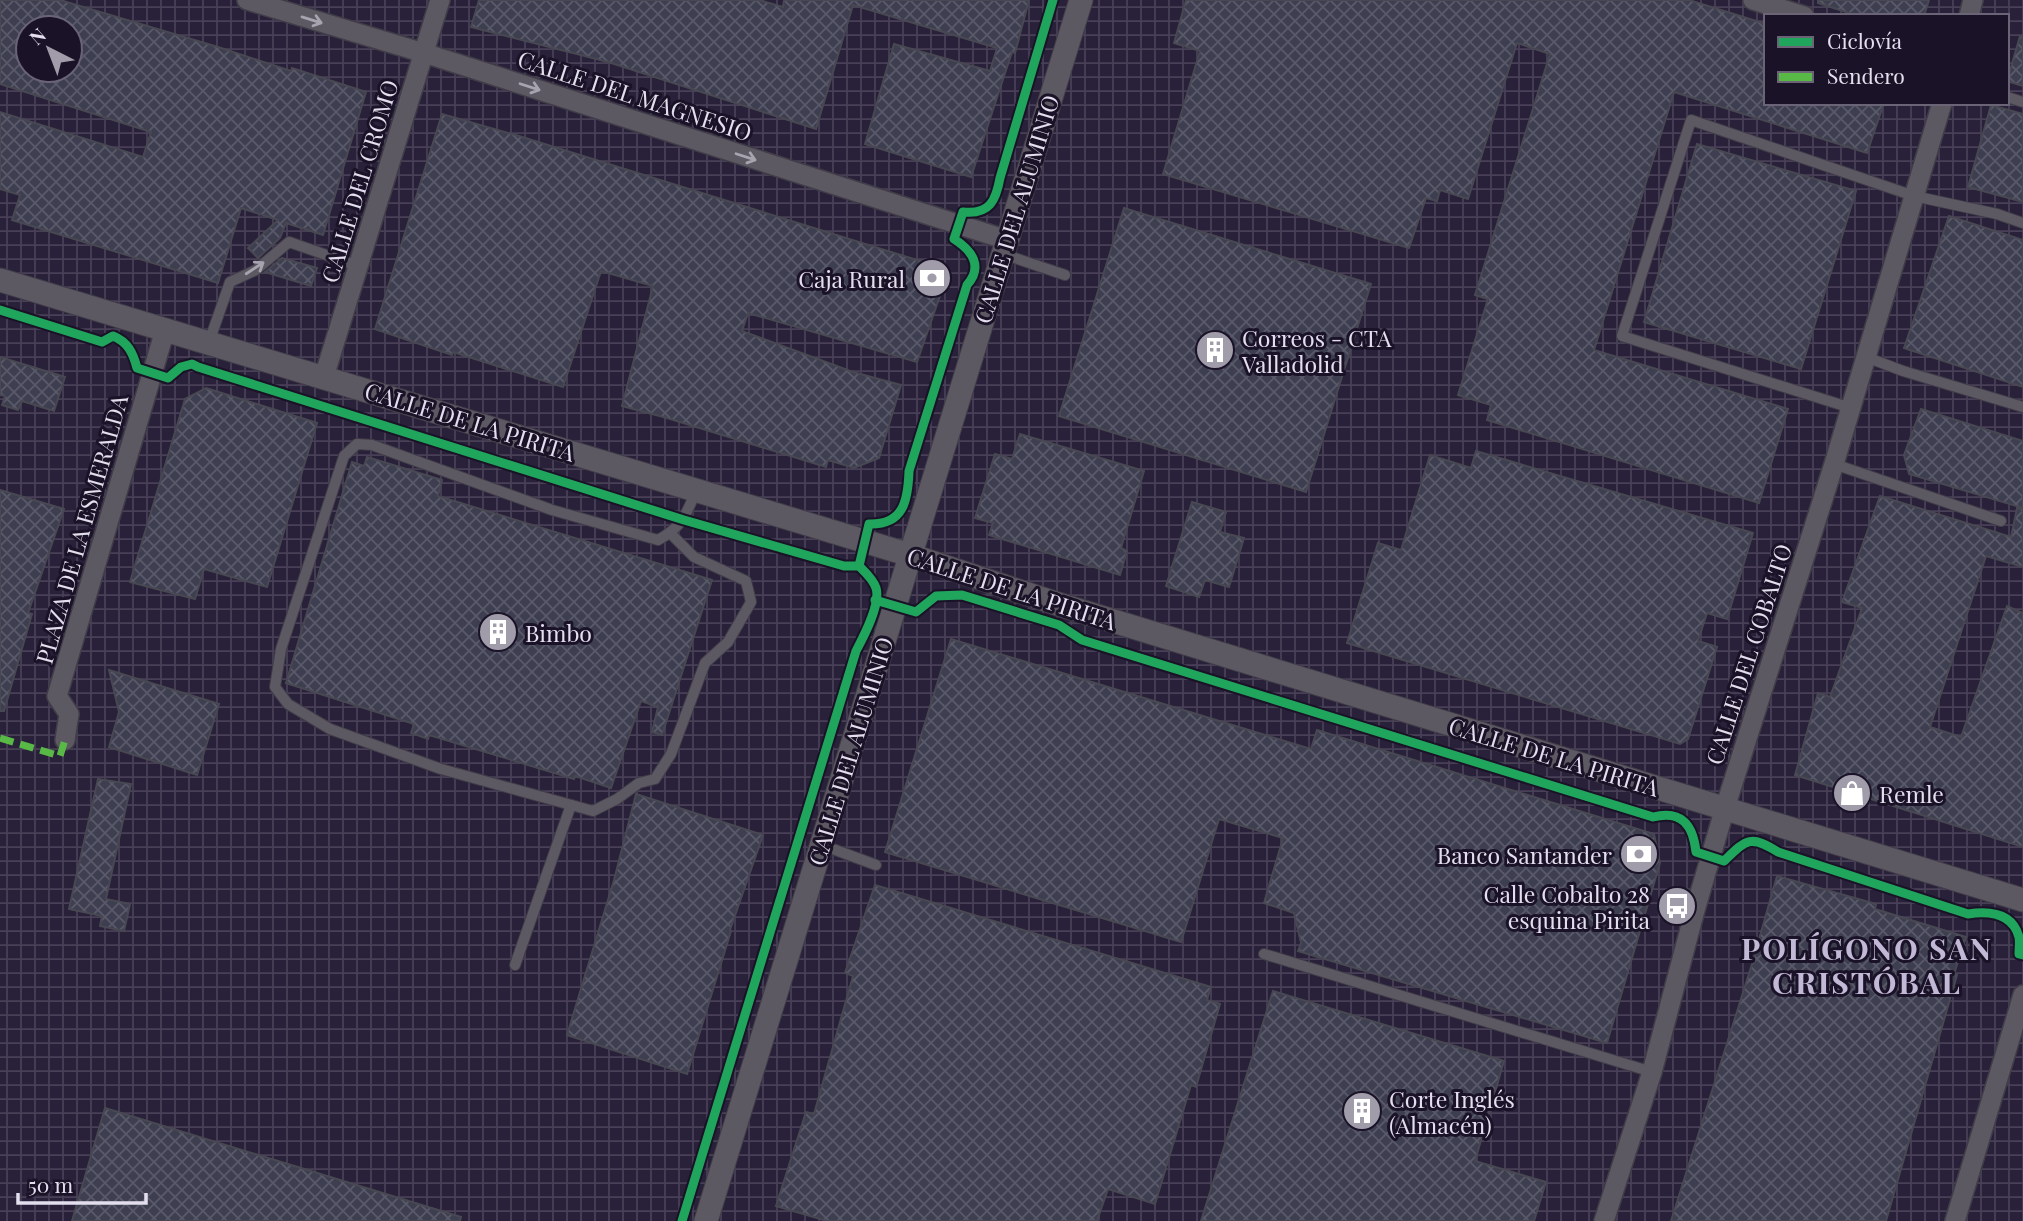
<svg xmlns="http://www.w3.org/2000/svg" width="2023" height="1221" font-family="'Playfair Display',serif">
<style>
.industrial{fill:url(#industrial-grid);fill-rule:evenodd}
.building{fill:url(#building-cross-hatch);stroke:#484852;stroke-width:2;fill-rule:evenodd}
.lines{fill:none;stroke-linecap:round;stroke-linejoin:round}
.service-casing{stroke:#413d48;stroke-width:12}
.minor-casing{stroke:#413d48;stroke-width:22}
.tertiary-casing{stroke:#413d48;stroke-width:25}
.service{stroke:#5c5963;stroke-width:10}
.minor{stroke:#5c5963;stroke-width:19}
.tertiary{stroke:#5c5963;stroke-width:23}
.quiet{stroke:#58b947;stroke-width:7;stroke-dasharray:14 7;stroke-linecap:butt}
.cycleway-casing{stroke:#1a1227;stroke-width:13}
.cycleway{stroke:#20a55d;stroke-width:9}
.oneway{stroke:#a7a3af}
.labels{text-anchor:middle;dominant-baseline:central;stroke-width:6;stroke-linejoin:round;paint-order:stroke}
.street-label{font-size:23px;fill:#e4dfee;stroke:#1a1227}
.poi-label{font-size:23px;fill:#e4dfee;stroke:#1a1227;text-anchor:start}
.district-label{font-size:30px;font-weight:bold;letter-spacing:2px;fill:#c2b9d6;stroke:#1a1227}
</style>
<defs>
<pattern id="industrial-grid" width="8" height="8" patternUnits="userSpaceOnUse" patternTransform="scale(1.75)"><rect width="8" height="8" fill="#292039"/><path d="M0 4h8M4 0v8" fill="none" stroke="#484056"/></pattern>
<pattern id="building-cross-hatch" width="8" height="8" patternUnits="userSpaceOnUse" patternTransform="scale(1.75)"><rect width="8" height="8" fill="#3d3e50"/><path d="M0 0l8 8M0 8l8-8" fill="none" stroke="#59596a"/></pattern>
</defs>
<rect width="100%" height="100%" fill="#24202c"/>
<path class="industrial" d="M0 0H2023V1221H0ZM1766 16H2007V103H1766ZM28 28H70V70H28Z"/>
<g class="building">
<path d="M0 0H60L218 47 291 71 292 68 366 92 323 235 286 223 280 238 258 258 248 248 278 220 241 208 218 283 12 220 20 195 0 189V112L143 157 151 132 0 84ZM28 28H70V70H28Z"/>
<path d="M479 0H759L783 7 784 0H1029L1015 53 1012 52 971 177 865 144 894 44 990 71 997 48 853 5 816 129 608 62 471 27Z"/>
<path d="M1186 0H1689L1766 24V103H1884L1867 153 1674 92 1594 350 1788 409 1759 503 1487 420 1491 405 1458 395 1488 299 1475 295 1550 54 1517 43 1468 199 1440 190 1437 201 1426 198 1409 248 1163 174 1200 51 1174 43Z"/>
<path d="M1818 0H1929L1924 16H1858L1818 3Z"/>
<path d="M2020 36 2023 37V86L2007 81Z"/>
<path d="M1991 105 2023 114V202L1968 187Z"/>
<path d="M442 114 519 136 949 270 917 362 748 313 742 331 853 372 901 385 879 458 854 468 828 460 826 467 667 418 622 406 653 286 601 271 563 387 453 352 452 355 375 329Z"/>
<path d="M1697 144 1856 191 1801 369 1644 322Z"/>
<path d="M1124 208 1371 284 1306 492 1059 416Z"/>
<path d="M1949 216 2023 240V387L1904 348Z"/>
<path d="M282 258 317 268 311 286 265 272Z"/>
<path d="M0 357 65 377 54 411 22 401 18 410 2 405 5 396 0 395Z"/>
<path d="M206 388 317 423 267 587 204 569 195 599 130 582 185 399Z"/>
<path d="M1921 409 2023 441V508L1909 474 1904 455Z"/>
<path d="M1020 434 1144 471 1121 548 1127 551 1120 575 989 535 993 523 975 518 995 454 1012 459Z"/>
<path d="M1476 451 1753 533 1727 619 1707 613 1698 641 1717 647 1688 739 1680 744 1347 643 1378 543 1401 550 1430 455 1471 468Z"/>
<path d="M367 457 442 480 438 496 712 580 662 735 652 732 658 707 641 701 611 788 575 776 574 779 429 735 428 739 411 733 414 724 286 683 352 462 364 466Z"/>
<path d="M0 490 64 509 28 613 32 614 4 711H0Z"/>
<path d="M1880 496 2011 537 2017 508 2023 509V567L1986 556 1930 727 1961 737 2007 606 2023 613V847L1795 775 1818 693 1830 697 1862 608 1842 602Z"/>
<path d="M1192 502 1226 512 1220 532 1244 538 1229 587 1205 580 1199 597 1166 586Z"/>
<path d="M951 639 1311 749 1317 730 1654 834 1660 863 1607 1043 1298 951 1301 943 1294 913 1264 903 1283 838 1219 819 1181 942 885 852Z"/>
<path d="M109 670 219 704 197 775 109 747 119 712Z"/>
<path d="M98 779 131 784 106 899 130 904 124 931 100 926 102 916 69 909Z"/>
<path d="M636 794 763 835 730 930 731 931 687 1074 567 1035 614 880Z"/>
<path d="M1777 876 1876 904 1875 909 1966 937 1954 974 1957 975 1886 1221H1671L1752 964Z"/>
<path d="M875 885 1211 987 1207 1000 1220 1004 1196 1087 1191 1085 1155 1204 1108 1189 1097 1221H827L776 1206 806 1112 814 1114 853 976 845 973Z"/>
<path d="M1273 991 1504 1061 1475 1161 1546 1182 1534 1221H1201Z"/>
<path d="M105 1108 461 1217 460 1221H72Z"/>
</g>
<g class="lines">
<defs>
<g id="service">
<path d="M2007 97 2023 102"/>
<path d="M1003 254 1065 275"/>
<path d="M209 342 230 282 256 270 289 242 358 266"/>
<path d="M1866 357 1903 371 2023 407"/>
<path d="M1851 408 1622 336 1691 120 1914 196 1997 214 2023 223"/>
<path d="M1834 464 2001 521"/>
<path d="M670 533 694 557 746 581 751 602 728 642 705 663 671 754 655 779 639 783 617 799 593 811 441 769 330 729 288 704 275 687 281 649 344 456 357 444 372 445 552 510 658 540C682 527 686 515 696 491"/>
<path d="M822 845 876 865"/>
<path d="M1264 954 1652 1072"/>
<path d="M515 965 571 805"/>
</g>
<g id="minor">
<path d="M247 0 424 53 1007 240"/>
<path d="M1753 0 1804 16"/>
<path d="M1969 16 1973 0"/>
<path d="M324 377 440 0"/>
<path d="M65 740 69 714 57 696 165 330"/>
<path d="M1604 1221 1652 1072 1695 910 1725 808 1834 464 1942 103"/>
<path d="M1955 1221 2023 995"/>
</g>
<g id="tertiary">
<path d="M0 280 910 555 1058 604 2023 900"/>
<path d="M706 1221 1081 0"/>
</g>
</defs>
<use href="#service" class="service-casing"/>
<use href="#minor" class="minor-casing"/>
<use href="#tertiary" class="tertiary-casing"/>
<use href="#service" class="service"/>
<use href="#minor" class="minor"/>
<use href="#tertiary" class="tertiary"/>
<path class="quiet" d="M0 738 60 756 65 740"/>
<defs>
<g id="cycleway">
<path d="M0 310 102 342 113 336C128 342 133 353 137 368L168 378 181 367 192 364 198 367 684 520 844 566H859C865 572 873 579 876 588 881 604 864 636 856 651L682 1221"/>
<path d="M859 566 869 524C904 525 908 500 909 471L967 285C983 267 973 251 954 239L963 212C990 215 996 200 1000 178L1053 0"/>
<path d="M875 600 916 612 936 596 962 595 1059 625 1082 640 1653 817C1682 810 1693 825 1696 852L1724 861C1746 840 1750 834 1778 852L1968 914C1988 911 2012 912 2019 937 2020 942 2019 949 2019 954L2023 955"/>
</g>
</defs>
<use href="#cycleway" class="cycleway-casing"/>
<use href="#cycleway" class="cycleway"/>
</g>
<defs><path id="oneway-shaft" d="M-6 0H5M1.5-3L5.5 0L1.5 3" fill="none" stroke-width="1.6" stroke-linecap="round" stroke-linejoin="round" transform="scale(1.75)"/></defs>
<g class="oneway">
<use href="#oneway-shaft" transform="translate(312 20) rotate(17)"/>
<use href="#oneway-shaft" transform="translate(530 87) rotate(18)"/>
<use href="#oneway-shaft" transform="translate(746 157) rotate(18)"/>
<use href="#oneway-shaft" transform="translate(255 268) rotate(-33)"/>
</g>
<defs>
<symbol id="bank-disc" viewBox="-11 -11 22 22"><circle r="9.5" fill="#a19caa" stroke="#1a1227"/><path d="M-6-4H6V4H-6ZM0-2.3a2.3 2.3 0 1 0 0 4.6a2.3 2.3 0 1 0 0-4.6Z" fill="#fff"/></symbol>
<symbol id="building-disc" viewBox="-11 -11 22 22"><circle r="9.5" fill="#a19caa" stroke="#1a1227"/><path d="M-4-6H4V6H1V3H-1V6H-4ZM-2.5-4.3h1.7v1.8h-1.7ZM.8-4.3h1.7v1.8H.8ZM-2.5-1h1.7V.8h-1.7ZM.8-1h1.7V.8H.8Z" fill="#fff"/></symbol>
<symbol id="shop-disc" viewBox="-11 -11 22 22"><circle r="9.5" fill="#a19caa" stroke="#1a1227"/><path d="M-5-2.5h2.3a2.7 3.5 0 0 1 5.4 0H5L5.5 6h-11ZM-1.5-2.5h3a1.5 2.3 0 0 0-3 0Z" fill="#fff"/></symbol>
<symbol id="bus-disc" viewBox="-11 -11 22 22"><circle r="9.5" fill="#a19caa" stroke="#1a1227"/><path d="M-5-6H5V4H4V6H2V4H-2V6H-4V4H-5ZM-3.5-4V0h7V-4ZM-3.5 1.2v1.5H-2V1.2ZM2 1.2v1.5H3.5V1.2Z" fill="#fff"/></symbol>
</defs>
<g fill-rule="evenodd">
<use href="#bank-disc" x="910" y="256" width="44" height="44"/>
<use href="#building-disc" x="1193" y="328" width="44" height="44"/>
<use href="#building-disc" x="476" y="610" width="44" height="44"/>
<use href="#shop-disc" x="1830" y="771" width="44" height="44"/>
<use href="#bank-disc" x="1617" y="832" width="44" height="44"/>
<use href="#bus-disc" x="1655" y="884" width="44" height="44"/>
<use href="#building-disc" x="1340" y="1089" width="44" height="44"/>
</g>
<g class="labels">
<g class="street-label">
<text transform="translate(635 95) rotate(18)">CALLE DEL MAGNESIO</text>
<text transform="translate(359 181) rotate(-73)">CALLE DEL CROMO</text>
<text transform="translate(1016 209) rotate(-73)">CALLE DEL ALUMINIO</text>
<text transform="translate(470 421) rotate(17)">CALLE DE LA PIRITA</text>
<text transform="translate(81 529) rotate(-74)">PLAZA DE LA ESMERALDA</text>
<text transform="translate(1012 588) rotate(18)">CALLE DE LA PIRITA</text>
<text transform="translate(1748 654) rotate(-72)">CALLE DEL COBALTO</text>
<text transform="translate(850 751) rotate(-73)">CALLE DEL ALUMINIO</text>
<text transform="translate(1554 756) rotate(17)">CALLE DE LA PIRITA</text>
</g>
<g class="poi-label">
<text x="905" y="278" text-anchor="end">Caja Rural</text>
<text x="1242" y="337">Correos - CTA<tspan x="1242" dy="26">Valladolid</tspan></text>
<text x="525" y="632">Bimbo</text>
<text x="1879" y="793">Remle</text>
<text x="1612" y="854" text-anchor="end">Banco Santander</text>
<text x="1650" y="893" text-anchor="end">Calle Cobalto 28<tspan x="1650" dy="26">esquina Pirita</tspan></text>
<text x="1389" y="1098">Corte Inglés<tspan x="1389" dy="26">(Almacén)</tspan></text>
</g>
<g class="district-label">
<text x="1867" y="948">POLÍGONO SAN<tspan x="1867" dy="34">CRISTÓBAL</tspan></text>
</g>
</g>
<rect x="1764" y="14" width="245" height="91" fill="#1a1227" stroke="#6b6477" stroke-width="2"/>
<rect x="1778" y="37" width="35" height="10" fill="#20a55d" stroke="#6b6477" stroke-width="2"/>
<text x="1827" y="49" font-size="21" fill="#e4dfee">Ciclovía</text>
<rect x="1778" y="72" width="35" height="10" fill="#58b947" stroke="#6b6477" stroke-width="2"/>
<text x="1827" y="84" font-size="21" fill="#e4dfee">Sendero</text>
<g transform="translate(49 49) rotate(318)"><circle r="33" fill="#1a1227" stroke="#6b6477" stroke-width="2"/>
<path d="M0-5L12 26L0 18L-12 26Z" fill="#a19caa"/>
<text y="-10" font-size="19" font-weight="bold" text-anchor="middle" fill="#e4dfee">N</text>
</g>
<path d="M18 1193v10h128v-10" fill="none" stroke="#e4dfee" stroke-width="3.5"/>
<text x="28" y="1193" font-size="21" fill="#e4dfee" stroke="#1a1227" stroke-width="5" paint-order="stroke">50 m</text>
</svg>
